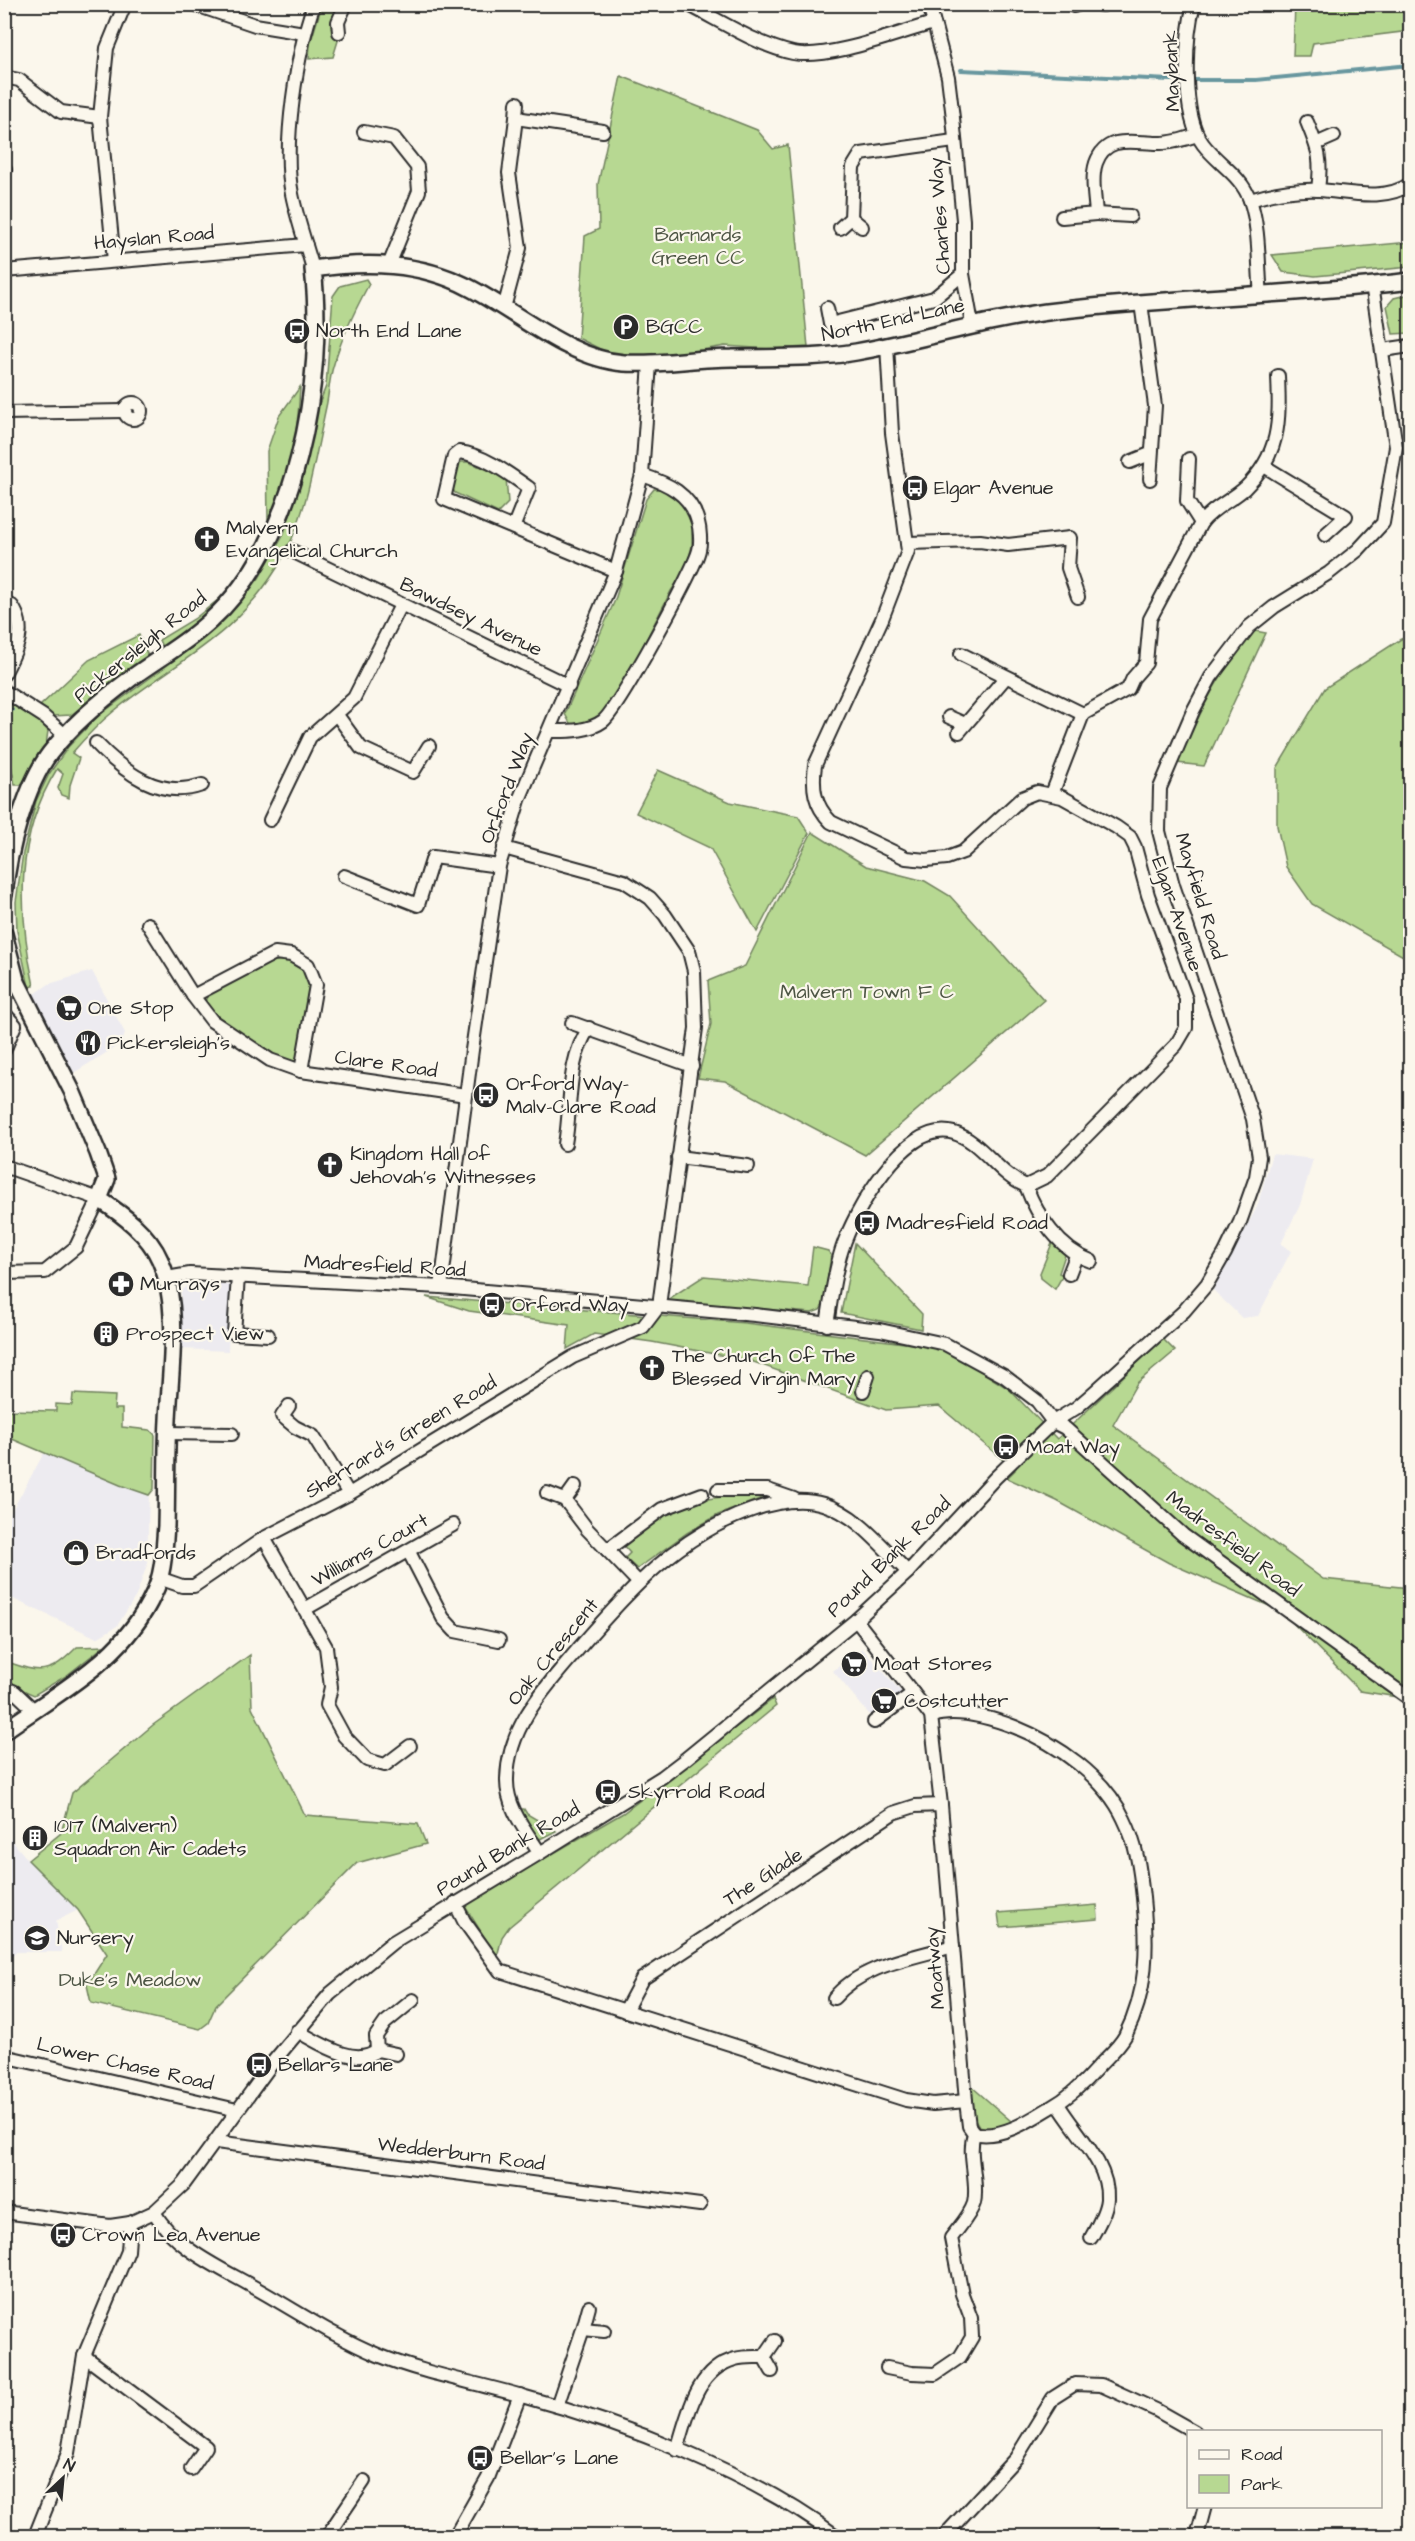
<svg xmlns="http://www.w3.org/2000/svg" width="1415" height="2541" font-family="'Architects Daughter',sans-serif">
<style>
.built{fill:#edebf0}
.green{fill:#b7d892;stroke:#71825e;stroke-width:1.5}
.lines{fill:none;stroke-linecap:round;stroke-linejoin:round}
.stream{stroke:#68979f;stroke-width:4}
.minor-casing{stroke:#2b2b2b;stroke-width:16}
.major-casing{stroke:#2b2b2b;stroke-width:20}
.minor{stroke:#fbf7ec;stroke-width:12}
.major{stroke:#fbf7ec;stroke-width:15}
.labels{text-anchor:middle;dominant-baseline:central;stroke-width:4.5;stroke-linejoin:round;paint-order:stroke}
.street-label{font-size:20px;fill:#2b2b2b;stroke:#fbf7ec}
.park-label{font-size:20px;fill:#4e5645;stroke:#fbf7ec}
.poi-label{font-size:20px;fill:#2b2b2b;stroke:#fbf7ec;text-anchor:start}
</style>
<rect width="100%" height="100%" fill="#fbf7ec"/>
<filter id="ink" filterUnits="userSpaceOnUse"><feTurbulence type="fractalNoise" baseFrequency=".0167" numOctaves="2"/><feDisplacementMap in="SourceGraphic" scale="12" xChannelSelector="R" yChannelSelector="G"/><feConvolveMatrix kernelMatrix="1 2 1 2 8 2 1 2 1" color-interpolation-filters="sRGB"/></filter>
<g filter="url(#ink)">
<g class="built">
<path d="M92 971 125 1033 122 1043 72 1074 32 996 49 984Z"/>
<path d="M1272 1154 1313 1159 1300 1205 1281 1244 1291 1251 1258 1316 1242 1318 1213 1290 1257 1207Z"/>
<path d="M189 1283 231 1285 228 1351 180 1349 181 1291Z"/>
<path d="M44 1453 149 1495 147 1565 136 1596 117 1626 97 1638 5 1595V1523Z"/>
<path d="M862 1648 903 1694 873 1719 833 1671Z"/>
<path d="M5 1832 28 1860 78 1910 56 1921 62 1952H16L5 1962Z"/>
</g>
<g class="green">
<path d="M322 5H341L332 26 341 31 333 57 309 59 310 44Z"/>
<path d="M1295 5H1410V31L1313 43 1310 56H1293Z"/>
<path d="M621 76 757 130 773 149 788 145 808 347 771 349 725 346 673 355 638 356 608 353 578 338 585 236 599 229 598 184Z"/>
<path d="M1410 242V267L1315 276 1283 272 1272 255Z"/>
<path d="M366 279 369 284C355 310 341 338 333 367 329 380 329 394 326 407 314 462 307 519 277 568 232 640 176 661 114 711 99 723 85 738 72 753L79 758 70 785 69 798 61 795 58 788 63 774 57 769C15 836 18 912 34 986L29 987 17 931 16 902 23 853 36 801 49 774 68 747 98 716 195 645 227 616 259 578 283 536 304 473 316 412 326 386 333 296 340 286Z"/>
<path d="M1410 294V333L1393 334 1387 306 1394 298Z"/>
<path d="M300 387C298 431 291 478 273 519L268 520 267 451 279 416Z"/>
<path d="M458 462H468L506 477 508 503 498 513 455 493 452 488Z"/>
<path d="M654 489H669L683 506 692 525V546L686 569 671 591 627 677 602 718 571 725 565 714 615 600 646 499Z"/>
<path d="M229 591 198 626 163 649 159 640 194 619Z"/>
<path d="M1255 631 1266 633 1204 766 1177 763C1200 714 1218 671 1255 631Z"/>
<path d="M139 635 148 656 71 715 53 716 39 707 89 660Z"/>
<path d="M1410 637V960L1312 904 1286 867 1277 826V768L1325 688 1401 639Z"/>
<path d="M5 698 40 722 48 731 46 745 21 785H15L11 765 5 764 4 727 9 714 5 712Z"/>
<path d="M658 770 730 802 798 816 809 833 757 932 710 848 636 813Z"/>
<path d="M812 832 866 866 925 881 950 896 1044 1000 865 1155 725 1081 698 1078 711 1024 708 981 745 966Z"/>
<path d="M287 959 303 968 311 982 300 1056 296 1061 289 1062C263 1050 217 1028 205 1002L207 996 260 964Z"/>
<path d="M1053 1241 1065 1255 1059 1273 1063 1275 1055 1289 1041 1278 1040 1273Z"/>
<path d="M855 1243 922 1314 921 1329 841 1313Z"/>
<path d="M813 1247 828 1251 831 1255 824 1304 820 1310 812 1313 669 1301 670 1298 704 1276 808 1286Z"/>
<path d="M426 1297 745 1323 944 1348 1009 1389 1057 1439 1163 1339 1175 1351 1137 1383 1113 1425 1323 1579 1410 1588V1699L1360 1691 1281 1611 1169 1563 1057 1501 1007 1478 1015 1470 939 1406 886 1410 751 1361 652 1342 594 1334 567 1349 569 1325 469 1311Z"/>
<path d="M73 1394 115 1396 114 1409H122V1427L150 1430 155 1435 154 1489 149 1495 120 1485 5 1436V1410L56 1411V1404L72 1405Z"/>
<path d="M770 1495 718 1515 687 1533 637 1569 625 1558 630 1553 622 1544C676 1499 701 1496 770 1495Z"/>
<path d="M104 1646 66 1676 34 1695 5 1682V1661C41 1674 49 1675 77 1647Z"/>
<path d="M250 1655 252 1707 305 1815 418 1824 426 1844 357 1863 216 2005 208 2023 200 2029 91 2003 87 1985 107 1954 78 1910 28 1860 61 1833 72 1793 153 1725Z"/>
<path d="M773 1699 776 1706 509 1927 502 1937 497 1957 464 1905 623 1813Z"/>
<path d="M520 1809H524L527 1814 556 1831 540 1839 528 1829Z"/>
<path d="M1097 1905 1098 1919 1000 1927 998 1913Z"/>
<path d="M971 2086 1012 2122 991 2129 979 2126 974 2118Z"/>
</g>
<g class="lines">
<g class="stream">
<path d="M961 70 1170 80H1256L1410 65"/>
<path d="M4 707 12 710"/>
</g>
<defs>
<g id="minor">
<path d="M193 4 255 25 304 33"/>
<path d="M687 4C719 20 759 46 793 53 827 60 898 33 933 23"/>
<path d="M929 4 948 77 953 118 963 220V274L972 324"/>
<path d="M1097 4 1103 5"/>
<path d="M1194 4C1185 38 1181 115 1203 144 1218 164 1241 175 1250 200 1260 229 1258 266 1261 296"/>
<path d="M1074 6 1080 4"/>
<path d="M339 32 338 22 346 4"/>
<path d="M4 77 19 80 61 112 100 117"/>
<path d="M516 118 517 103"/>
<path d="M1307 122C1319 151 1322 159 1318 190"/>
<path d="M364 132 394 138 417 167 419 191 389 265"/>
<path d="M1318 143 1334 136"/>
<path d="M4 170H5"/>
<path d="M1250 200C1272 193 1296 189 1319 190 1349 192 1384 202 1410 184"/>
<path d="M1096 214 1130 216"/>
<path d="M1062 217 1096 214C1095 198 1091 178 1096 163 1107 132 1137 144 1161 143 1173 143 1185 139 1197 135"/>
<path d="M851 218 862 227"/>
<path d="M840 228 851 218 853 167 861 154 954 141"/>
<path d="M114 261 100 117 107 48 125 4"/>
<path d="M313 269C306 244 297 219 292 194 282 145 297 52 314 4"/>
<path d="M4 271 306 245"/>
<path d="M1141 303 1155 406 1150 479"/>
<path d="M504 308 520 248 509 173 516 118 603 131"/>
<path d="M827 308 830 324 934 298 963 274"/>
<path d="M1383 350 1410 346"/>
<circle cx="133" cy="411" r="8"/>
<path d="M4 413 124 411"/>
<path d="M1130 462 1150 454"/>
<path d="M1264 466 1346 516 1325 535"/>
<path d="M1201 523C1212 508 1232 500 1245 488 1280 454 1280 422 1278 376"/>
<path d="M513 528 529 488C509 474 484 455 459 452L454 456 444 499C501 523 559 547 616 571"/>
<path d="M907 543 980 541 1008 545 1070 538 1068 568 1078 597"/>
<path d="M292 551 569 686"/>
<path d="M961 654 1083 714"/>
<path d="M4 674C16 651 28 629 12 606"/>
<path d="M4 691 43 716 66 736"/>
<path d="M337 715 361 748 413 772 429 746"/>
<path d="M949 717 965 724"/>
<path d="M550 731C567 731 588 732 603 721 617 711 695 569 699 550 701 543 700 529 698 522 691 494 667 483 642 475"/>
<path d="M959 732 1005 678"/>
<path d="M96 743C124 772 159 800 202 785"/>
<path d="M1052 794 1083 714 1128 689 1133 678 1146 663 1150 619 1201 523 1187 501 1189 459"/>
<path d="M270 820 310 737 354 698 401 605"/>
<path d="M344 876 418 905 433 857 499 866"/>
<path d="M148 924 193 996 212 1021 270 1060 301 1071 466 1095"/>
<path d="M193 996 275 953 291 955 308 965 316 985 301 1071"/>
<path d="M4 1013 15 1025 4 1051"/>
<path d="M572 1023 692 1066"/>
<path d="M565 1144C572 1105 566 1062 589 1028"/>
<path d="M678 1157 748 1166"/>
<path d="M4 1166 99 1199 76 1247 45 1272 4 1273"/>
<path d="M1026 1186C1037 1216 1060 1250 1091 1261"/>
<path d="M1069 1274 1076 1256"/>
<path d="M238 1277 234 1333 268 1335"/>
<path d="M167 1278 190 1274 441 1287 755 1315 880 1330 945 1344 1004 1376 1037 1401 1053 1422 1065 1428 1183 1535 1410 1699"/>
<path d="M441 1287 472 1050 499 866 519 800 616 571 642 475 650 364"/>
<path d="M827 1325C831 1300 834 1273 842 1249 854 1212 905 1119 954 1133 983 1142 997 1174 1026 1186L1047 1176 1176 1045 1186 1028V999L1148 895 1135 847 1130 837 1116 827 1062 797 1037 792 1022 798 963 852 947 858 926 860 906 858 831 822C814 805 812 788 815 765L882 619 908 551 892 433 887 345"/>
<path d="M863 1391 868 1376"/>
<path d="M289 1406 282 1416 295 1427 313 1436 349 1494"/>
<path d="M167 1433 232 1434"/>
<path d="M718 1490H768L794 1499"/>
<path d="M547 1493 565 1500 587 1529 638 1582"/>
<path d="M565 1500 575 1486"/>
<path d="M264 1538 326 1647 331 1687 327 1705 344 1736 367 1760 385 1765 410 1746"/>
<path d="M607 1550 662 1509 702 1494"/>
<path d="M409 1552 443 1618 455 1631 499 1640"/>
<path d="M159 1578 182 1586H194L264 1538 349 1494 573 1357 643 1327 659 1306 696 1028 694 971 689 951 665 915 650 898 624 881 504 848"/>
<path d="M305 1609 453 1525"/>
<path d="M856 1620 931 1716 941 1805 966 2101 969 2126 974 2133C967 2155 979 2182 974 2203 970 2216 959 2227 951 2238L962 2294 971 2318 972 2337 960 2357 935 2374 912 2373 887 2368"/>
<path d="M4 1687 15 1692 34 1710"/>
<path d="M931 1716C957 1708 989 1717 1015 1727 1057 1744 1104 1776 1124 1819 1137 1845 1140 1870 1143 1898 1148 1946 1148 1991 1125 2036 1119 2047 1107 2057 1098 2067 1085 2082 1068 2098 1050 2108 1029 2121 999 2140 974 2133"/>
<path d="M874 1722 913 1693"/>
<path d="M540 1853C526 1831 506 1807 507 1779 508 1725 547 1686 580 1647 629 1590 679 1535 752 1510 775 1502 800 1497 823 1504 857 1514 883 1548 908 1572"/>
<path d="M455 1903 464 1921 500 1971 906 2100 933 2104 966 2101"/>
<path d="M834 1998C861 1965 913 1958 953 1946"/>
<path d="M625 2011 642 1979 893 1813 915 1806 941 1805"/>
<path d="M297 2031C318 2042 355 2068 377 2050L396 2054"/>
<path d="M377 2050 376 2036 385 2023 413 2000"/>
<path d="M4 2056 237 2110"/>
<path d="M1058 2104C1075 2133 1109 2163 1107 2199 1106 2212 1097 2227 1091 2238"/>
<path d="M216 2142 700 2205"/>
<path d="M4 2212 110 2226 130 2223 154 2212 184 2184 273 2062 330 1994 393 1942 540 1853 662 1777 683 1761 856 1620 908 1572 995 1478 1053 1422 1076 1408 1091 1395 1184 1311 1207 1284 1225 1253 1240 1222 1256 1177 1259 1157 1253 1119 1173 885 1159 831 1160 788 1193 711 1211 677 1249 627 1274 607 1329 573 1358 550 1383 523 1396 447 1372 284"/>
<path d="M154 2212C174 2247 216 2266 250 2285 292 2308 334 2337 378 2355 425 2374 474 2382 522 2396 625 2424 751 2472 836 2536"/>
<path d="M583 2329 589 2307"/>
<path d="M84 2356 206 2447 191 2469"/>
<path d="M764 2357 772 2371"/>
<path d="M557 2406 583 2329 604 2331"/>
<path d="M677 2450C688 2416 695 2370 735 2359 744 2356 755 2357 764 2357L775 2341"/>
<path d="M35 2536 68 2453 84 2356 128 2251 130 2223"/>
<path d="M327 2536 364 2481"/>
<path d="M455 2536 488 2478 520 2395"/>
<path d="M944 2536 1016 2458 1053 2398 1075 2384 1101 2385 1156 2410 1195 2432"/>
<path d="M1100 2536H1117"/>
<path d="M1197 2536 1205 2506"/>
</g>
<g id="major">
<path d="M4 895C8 853 25 786 50 753 71 726 103 699 130 679 157 659 187 643 211 620 297 542 326 380 313 269 367 261 419 262 468 287 516 311 569 359 624 363 661 365 696 358 732 358 774 357 814 359 856 352 923 340 987 319 1055 311 1173 297 1292 296 1410 281"/>
<path d="M4 934 16 980 72 1091 98 1153 107 1179 99 1199C122 1214 149 1234 160 1260 181 1308 170 1369 168 1420 166 1455 167 1490 166 1526 164 1548 164 1573 154 1593 124 1659 60 1691 4 1731"/>
</g>
</defs>
<use href="#minor" class="minor-casing"/>
<use href="#major" class="major-casing"/>
<use href="#minor" class="minor"/>
<use href="#major" class="major"/>
</g>
</g>
<defs>
<symbol id="parking-disc" viewBox="-11 -11 22 22"><circle r="9.5" fill="#2b2b2b" stroke="#fbf7ec"/><path d="M-3.5-5.5H1a3.5 3.5 0 0 1 0 7H-1V5.5H-3.5ZM-1-3.4V-.6H.8a1.4 1.4 0 0 0 0-2.8Z" fill="#fff"/></symbol>
<symbol id="bus-disc" viewBox="-11 -11 22 22"><circle r="9.5" fill="#2b2b2b" stroke="#fbf7ec"/><path d="M-5-6H5V4H4V6H2V4H-2V6H-4V4H-5ZM-3.5-4V0h7V-4ZM-3.5 1.2v1.5H-2V1.2ZM2 1.2v1.5H3.5V1.2Z" fill="#fff"/></symbol>
<symbol id="church-disc" viewBox="-11 -11 22 22"><circle r="9.5" fill="#2b2b2b" stroke="#fbf7ec"/><path d="M-1.2-6h2.4v3.5h3.3v2.4h-3.3V6h-2.4V-.1h-3.3v-2.4h3.3Z" fill="#fff"/></symbol>
<symbol id="supermarket-disc" viewBox="-11 -11 22 22"><circle r="9.5" fill="#2b2b2b" stroke="#fbf7ec"/><path d="M-6-5.5h2.5l.6 2H6L4.5 2H-2.5L-4.4-4H-6ZM-1.5 3.2a1.3 1.3 0 1 0 .1 0ZM3 3.2a1.3 1.3 0 1 0 .1 0Z" fill="#fff"/></symbol>
<symbol id="restaurant-disc" viewBox="-11 -11 22 22"><circle r="9.5" fill="#2b2b2b" stroke="#fbf7ec"/><path d="M-5-6h1v4h1v-4h1v4h1v-4h1v5L-1.5 .5V6h-2V.5L-5-1ZM5-6V6H3V1.5H1.5Q1.5-4 5-6Z" fill="#fff"/></symbol>
<symbol id="pharmacy-disc" viewBox="-11 -11 22 22"><circle r="9.5" fill="#2b2b2b" stroke="#fbf7ec"/><path d="M-2-6h4v4h4v4h-4v4h-4v-4h-4v-4h4Z" fill="#fff"/></symbol>
<symbol id="building-disc" viewBox="-11 -11 22 22"><circle r="9.5" fill="#2b2b2b" stroke="#fbf7ec"/><path d="M-4-6H4V6H1V3H-1V6H-4ZM-2.5-4.3h1.7v1.8h-1.7ZM.8-4.3h1.7v1.8H.8ZM-2.5-1h1.7V.8h-1.7ZM.8-1h1.7V.8H.8Z" fill="#fff"/></symbol>
<symbol id="shop-disc" viewBox="-11 -11 22 22"><circle r="9.5" fill="#2b2b2b" stroke="#fbf7ec"/><path d="M-5-2.5h2.3a2.7 3.5 0 0 1 5.4 0H5L5.5 6h-11ZM-1.5-2.5h3a1.5 2.3 0 0 0-3 0Z" fill="#fff"/></symbol>
<symbol id="school-disc" viewBox="-11 -11 22 22"><circle r="9.5" fill="#2b2b2b" stroke="#fbf7ec"/><path d="M0-5L7-2L0 1L-7-2ZM-4 1L0 2.5L4 1V4Q0 6-4 4Z" fill="#fff"/></symbol>
</defs>
<g fill-rule="evenodd">
<use href="#parking-disc" x="611" y="312" width="30" height="30"/>
<use href="#bus-disc" x="282" y="316" width="30" height="30"/>
<use href="#bus-disc" x="900" y="473" width="30" height="30"/>
<use href="#church-disc" x="192" y="524" width="30" height="30"/>
<use href="#supermarket-disc" x="54" y="993" width="30" height="30"/>
<use href="#restaurant-disc" x="73" y="1028" width="30" height="30"/>
<use href="#bus-disc" x="471" y="1080" width="30" height="30"/>
<use href="#church-disc" x="315" y="1150" width="30" height="30"/>
<use href="#bus-disc" x="852" y="1208" width="30" height="30"/>
<use href="#pharmacy-disc" x="106" y="1269" width="30" height="30"/>
<use href="#bus-disc" x="477" y="1290" width="30" height="30"/>
<use href="#building-disc" x="91" y="1319" width="30" height="30"/>
<use href="#church-disc" x="637" y="1353" width="30" height="30"/>
<use href="#bus-disc" x="991" y="1432" width="30" height="30"/>
<use href="#shop-disc" x="61" y="1538" width="30" height="30"/>
<use href="#supermarket-disc" x="839" y="1649" width="30" height="30"/>
<use href="#supermarket-disc" x="869" y="1686" width="30" height="30"/>
<use href="#bus-disc" x="593" y="1777" width="30" height="30"/>
<use href="#building-disc" x="20" y="1823" width="30" height="30"/>
<use href="#school-disc" x="22" y="1923" width="30" height="30"/>
<use href="#bus-disc" x="244" y="2050" width="30" height="30"/>
<use href="#bus-disc" x="48" y="2220" width="30" height="30"/>
<use href="#bus-disc" x="465" y="2443" width="30" height="30"/>
</g>
<g class="labels">
<g class="street-label">
<text transform="translate(1172 71) rotate(-92)">Maybank</text>
<text transform="translate(940 216) rotate(-94)">Charles Way</text>
<text transform="translate(154 238) rotate(-5)">Hayslan Road</text>
<text transform="translate(893 320) rotate(-12)">North End Lane</text>
<text transform="translate(471 617) rotate(26)">Bawdsey Avenue</text>
<text transform="translate(140 647) rotate(-39)">Pickersleigh Road</text>
<text transform="translate(507 788) rotate(-69)">Orford Way</text>
<text transform="translate(1200 896) rotate(73)">Mayfield Road</text>
<text transform="translate(1177 914) rotate(71)">Elgar Avenue</text>
<text transform="translate(386 1064) rotate(8)">Clare Road</text>
<text transform="translate(385 1266) rotate(3)">Madresfield Road</text>
<text transform="translate(401 1437) rotate(-31)">Sherrard's Green Road</text>
<text transform="translate(1233 1544) rotate(37)">Madresfield Road</text>
<text transform="translate(370 1550) rotate(-29)">Williams Court</text>
<text transform="translate(889 1557) rotate(-44)">Pound Bank Road</text>
<text transform="translate(553 1652) rotate(-51)">Oak Crescent</text>
<text transform="translate(508 1849) rotate(-31)">Pound Bank Road</text>
<text transform="translate(763 1877) rotate(-33)">The Glade</text>
<text transform="translate(935 1968) rotate(-95)">Moatway</text>
<text transform="translate(125 2064) rotate(13)">Lower Chase Road</text>
<text transform="translate(461 2154) rotate(7)">Wedderburn Road</text>
</g>
<g class="park-label">
<text x="698" y="235">Barnards<tspan x="698" dy="23">Green CC</tspan></text>
<text x="867" y="992">Malvern Town F C</text>
<text x="130" y="1980">Duke's Meadow</text>
</g>
<g class="poi-label">
<text x="646" y="327">BGCC</text>
<text x="316" y="331">North End Lane</text>
<text x="934" y="488">Elgar Avenue</text>
<text x="226" y="528">Malvern<tspan x="226" dy="23">Evangelical Church</tspan></text>
<text x="88" y="1008">One Stop</text>
<text x="107" y="1043">Pickersleigh's</text>
<text x="506" y="1084">Orford Way-<tspan x="506" dy="23">Malv-Clare Road</tspan></text>
<text x="350" y="1154">Kingdom Hall of<tspan x="350" dy="23">Jehovah's Witnesses</tspan></text>
<text x="886" y="1223">Madresfield Road</text>
<text x="140" y="1284">Murrays</text>
<text x="512" y="1305">Orford Way</text>
<text x="126" y="1334">Prospect View</text>
<text x="672" y="1356">The Church Of The<tspan x="672" dy="23">Blessed Virgin Mary</tspan></text>
<text x="1026" y="1447">Moat Way</text>
<text x="96" y="1553">Bradfords</text>
<text x="874" y="1664">Moat Stores</text>
<text x="904" y="1701">Costcutter</text>
<text x="628" y="1792">Skyrrold Road</text>
<text x="54" y="1826">1017 (Malvern)<tspan x="54" dy="23">Squadron Air Cadets</tspan></text>
<text x="57" y="1938">Nursery</text>
<text x="278" y="2065">Bellars Lane</text>
<text x="82" y="2235">Crown Lea Avenue</text>
<text x="500" y="2458">Bellar's Lane</text>
</g>
</g>
<rect width="1415" height="2541" fill="none" stroke="#fbf7ec" stroke-width="24"/>
<rect x="12" y="12" width="1391" height="2517" fill="none" stroke="#2b2b2b" stroke-width="2" filter="url(#ink)"/>
<rect x="1187" y="2430" width="195" height="78" fill="#fbf7ec" stroke="#a8a59f" stroke-width="1.5"/>
<rect x="1199" y="2450" width="30" height="9" fill="#fbf7ec" stroke="#a8a59f" stroke-width="1.5"/>
<text x="1241" y="2460" font-size="18" fill="#2b2b2b">Road</text>
<rect x="1199" y="2475" width="30" height="18" fill="#b7d892" stroke="#a8a59f" stroke-width="1.5"/>
<text x="1241" y="2490" font-size="18" fill="#2b2b2b">Park</text>
<g transform="translate(63 2478) rotate(26)" stroke="#fbf7ec" stroke-width="4.5" paint-order="stroke">
<path d="M0-4.5L10 22L0 15L-10 22Z" fill="#2b2b2b"/>
<text y="-9" font-size="16" font-weight="bold" text-anchor="middle" fill="#2b2b2b">N</text>
</g>
</svg>
